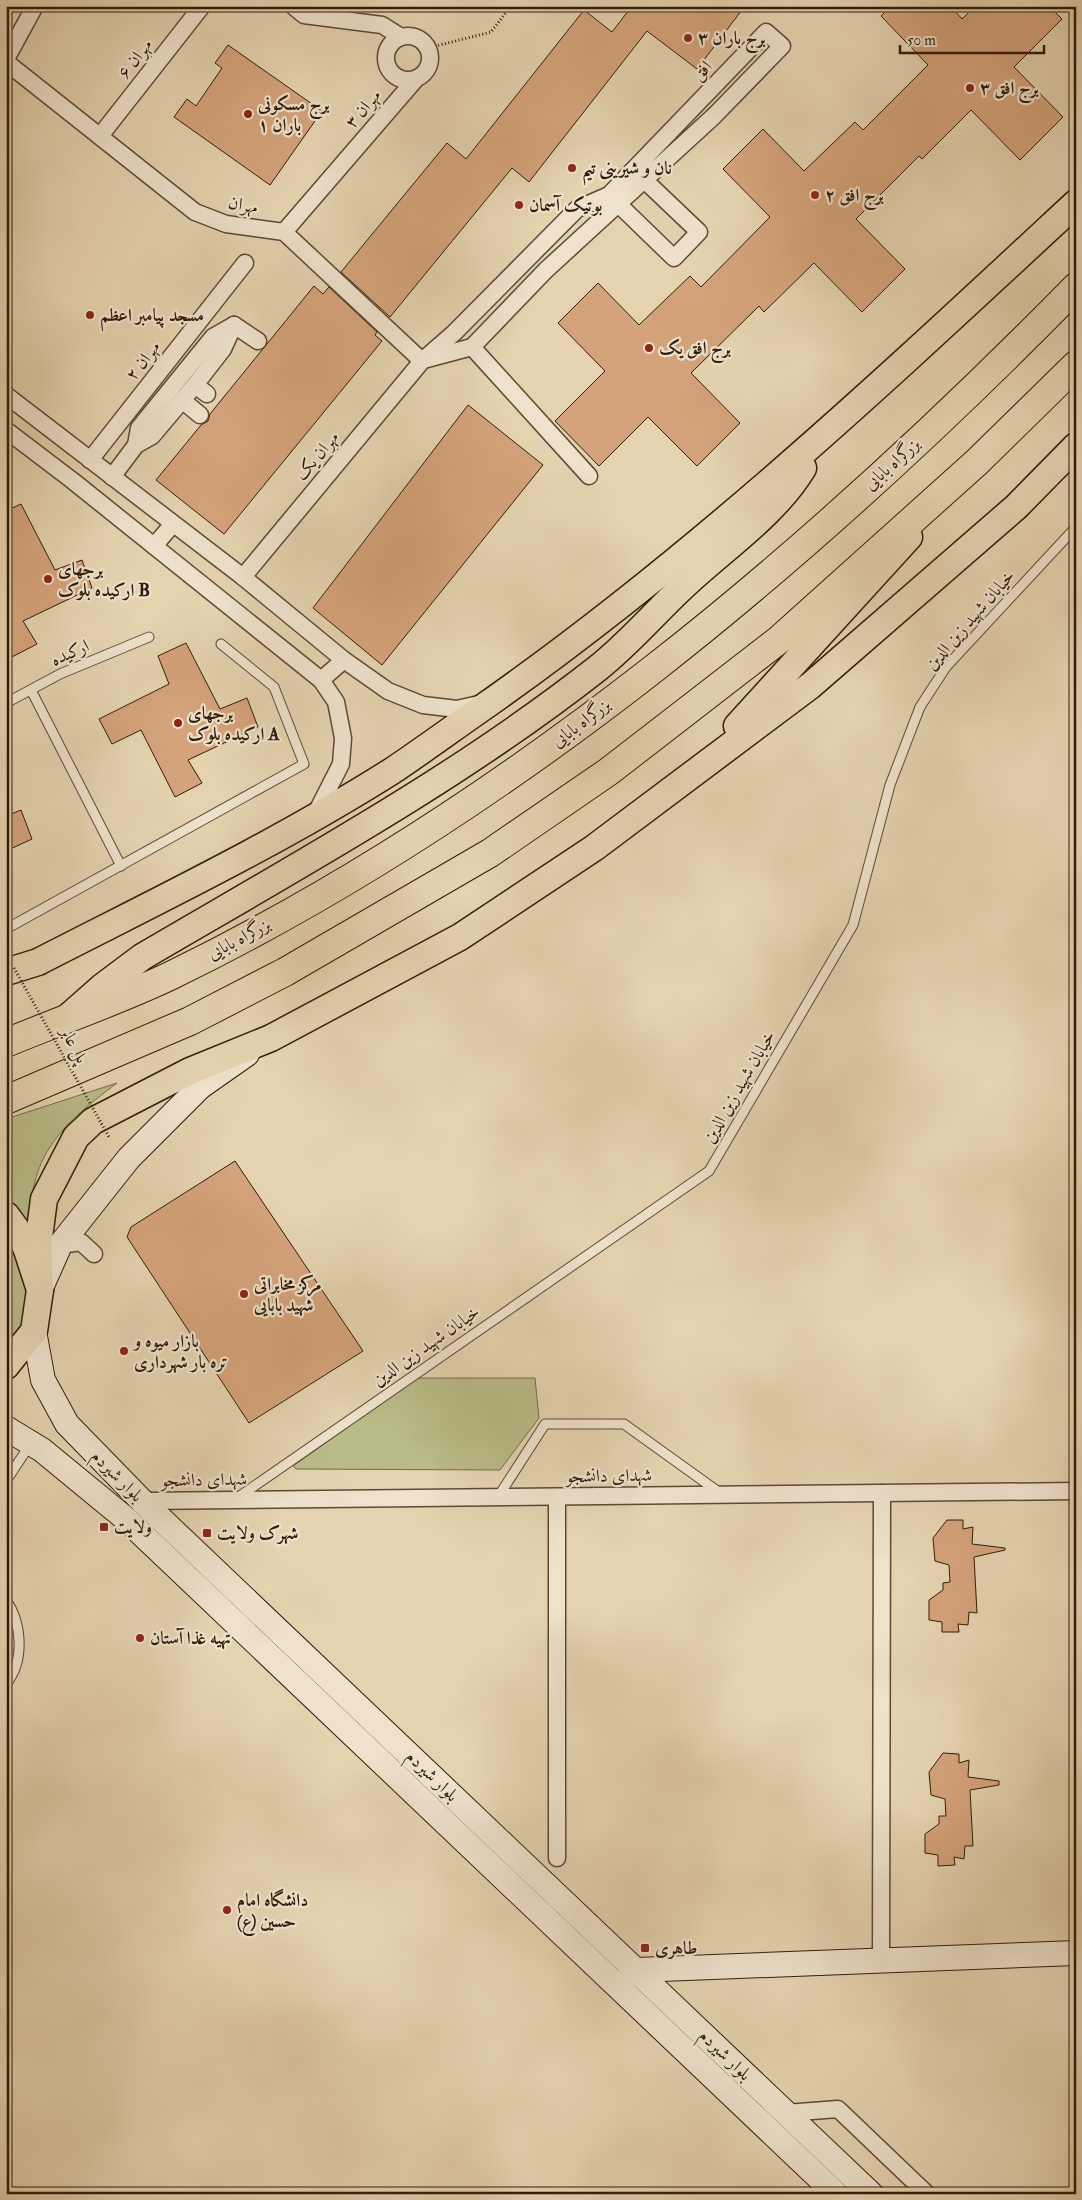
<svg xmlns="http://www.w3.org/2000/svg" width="1082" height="2200" font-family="'IM FELL Double Pica',Amiri,serif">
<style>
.green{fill:#b9bb88;stroke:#746c4a}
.building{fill:#d5a37b;stroke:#2f1c0b}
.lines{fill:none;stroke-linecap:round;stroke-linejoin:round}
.service-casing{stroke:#5c4a34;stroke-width:11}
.minor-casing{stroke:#5c4a34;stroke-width:19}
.secondary-casing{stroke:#2f1c0b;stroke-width:26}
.primary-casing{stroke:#2f1c0b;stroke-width:29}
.trunk-casing{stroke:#2f1c0b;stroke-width:30}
.path{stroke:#2f1c0b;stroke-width:3;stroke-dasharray:1 2.5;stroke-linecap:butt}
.service{stroke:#eee2cc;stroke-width:9}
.minor{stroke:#eee2cc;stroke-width:16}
.secondary{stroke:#eee2cc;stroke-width:24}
.primary{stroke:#e5d3b0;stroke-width:26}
.trunk{stroke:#e5d3b0;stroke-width:28}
.path-bridge{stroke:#2f1c0b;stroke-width:3;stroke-dasharray:1 2.5;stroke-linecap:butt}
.poi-dot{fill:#8f2418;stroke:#eee2cc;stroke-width:2}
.labels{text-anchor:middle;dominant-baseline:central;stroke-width:4.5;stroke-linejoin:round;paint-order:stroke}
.poi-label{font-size:18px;font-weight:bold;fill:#2f1c0b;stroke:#eee2cc;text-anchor:start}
.street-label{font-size:18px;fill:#2f1c0b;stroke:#eee2cc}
</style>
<rect width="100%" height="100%" fill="#e5d3b0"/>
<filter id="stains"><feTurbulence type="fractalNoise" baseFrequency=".004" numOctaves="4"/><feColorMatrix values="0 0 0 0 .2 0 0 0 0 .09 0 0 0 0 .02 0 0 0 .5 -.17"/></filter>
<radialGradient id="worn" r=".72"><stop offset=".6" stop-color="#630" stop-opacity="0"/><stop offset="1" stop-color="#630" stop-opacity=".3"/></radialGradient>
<g class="green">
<path d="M117 1083C55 1130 26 1159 30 1242L23 1222 6 1201V1119Z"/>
<path d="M6 1230C12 1240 22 1252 24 1264 32 1293 27 1332 6 1354Z"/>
<path d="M417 1378H535L539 1418 500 1470 296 1469 293 1466Z"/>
</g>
<g class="building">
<path d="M632 6H745L697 69 647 31 529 182 512 168 390 317 341 272 447 143 466 159 584 10 612 32Z"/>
<path d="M891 6H950L962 19 975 6H1049L1062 19 1014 67 1063 117 1020 160 971 110 922 159 919 156 856 219 905 269 862 312 814 263 764 312 759 306 691 373 740 423 697 466 648 417 599 466 555 421 605 371 558 323 598 283 639 325 690 276 701 287 770 217 723 169 763 129 804 171 855 122 863 130 928 65 881 16Z"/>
<path d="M228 45 322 111 270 185 174 117 187 99 196 106 222 68 215 63Z"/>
<path d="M314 286 323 294 329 287 377 332 375 335 382 341 224 534 156 480 201 425 208 421 210 414Z"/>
<path d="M468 405 543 465 382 665 313 608Z"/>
<path d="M21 504 55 570 82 560 92 588 23 621 37 644 6 660V511Z"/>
<path d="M186 643 220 709 247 698 258 727 188 760 202 783 175 797 141 730 112 744 99 719 169 684 158 656Z"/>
<path d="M21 810 32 839 6 851V816Z"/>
<path d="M235 1161 363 1351 249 1423 127 1237 131 1227Z"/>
<path d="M947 1520H963V1529L973 1527 972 1544 1005 1548V1550L974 1557 977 1613 969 1612 968 1625 958 1624 959 1632H942V1622L929 1620V1600L943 1590V1583L950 1582 949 1565 935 1561 933 1538Z"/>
<path d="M943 1753 959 1754V1763L969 1760 968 1777 999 1781V1785L970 1790 973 1846H965L964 1859 954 1857 955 1865 938 1866V1855L925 1853V1834L939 1824V1816H946L945 1799 931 1795 929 1772Z"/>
</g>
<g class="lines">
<defs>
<g id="service">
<path d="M31 690 121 866"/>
<path d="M6 703 60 674 149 637"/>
<path d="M6 929 304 764 274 687 221 644"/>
<path d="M6 1481 31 1443"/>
<path d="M498 1497 545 1424H624L720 1493"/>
<path d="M237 1498 709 1171 853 925 890 785 920 707 946 667 1076 527"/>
<path d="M6 1600C22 1623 25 1661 6 1684"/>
</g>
<g id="minor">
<path d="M293 6 304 15 382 25 401 37"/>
<circle cx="408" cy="58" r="22"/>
<path d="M6 59 35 6"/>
<path d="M6 62 195 212 226 224 284 232 422 361"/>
<path d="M100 136 202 6"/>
<path d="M612 198 674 258 699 232 637 173"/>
<path d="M284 232 415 80"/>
<path d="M234 325 258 341"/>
<path d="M472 347 589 476"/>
<path d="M427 359 472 347"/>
<path d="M195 385 207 394"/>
<path d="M6 395 243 577 344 660 388 691 423 705 457 709 479 704"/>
<path d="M182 400 200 415"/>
<path d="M6 430 73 481 321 680 336 702 343 738 341 764 314 817"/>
<path d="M136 445 139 428 213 337 234 325"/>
<path d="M90 460 245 263"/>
<path d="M112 477 136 445 152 436 195 385 223 349 234 325"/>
<path d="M154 546 173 524"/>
<path d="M243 577 422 361 454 333 577 209 609 195 766 32 782 46 714 116 546 270 472 347"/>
<path d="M321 680 344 660"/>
<path d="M60 1245 81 1242 94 1254"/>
<path d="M142 1501 1076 1491"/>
<path d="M557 1858V1497"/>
<path d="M881 1961 882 1493"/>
<path d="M786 2113 838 2109 927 2194"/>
</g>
<g id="secondary">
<path d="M40 1290 60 1245 129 1158 200 1087 247 1054"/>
<path d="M34 1331 43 1380 67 1424 142 1501 871 2194"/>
<path d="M6 1428 42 1450 126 1519 836 2194"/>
<path d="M630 1975 636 1970 1076 1953"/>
</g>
<g id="primary">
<path d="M737 726 909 537"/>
<path d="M6 972 38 962C157 901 278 843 392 771 419 753 445 734 472 715 690 564 882 383 1076 203"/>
<path d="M68 1017 102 987 142 957C297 866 457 779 598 668 631 642 658 609 688 582 727 546 776 513 803 468"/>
<path d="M6 1215 20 1234 27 1250 40 1290 34 1331 6 1366"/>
<path d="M40 1290 38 1245 44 1199 76 1137 93 1121 190 1071 271 1038 460 937 594 848 810 686 1016 507 1076 446"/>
</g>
<g id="trunk">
<path d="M6 1043C61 1020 118 1001 172 975 512 809 812 556 1076 287"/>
<path d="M6 1100 190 1021 285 972 490 853 608 772 780 639 977 462 1076 365"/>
</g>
</defs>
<use href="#service" class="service-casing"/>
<use href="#minor" class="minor-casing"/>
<use href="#secondary" class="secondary-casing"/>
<use href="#primary" class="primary-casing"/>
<use href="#trunk" class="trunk-casing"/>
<path class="path" d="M428 48 491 32 511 6"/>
<use href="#service" class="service"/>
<use href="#minor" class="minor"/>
<use href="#secondary" class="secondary"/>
<use href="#primary" class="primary"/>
<use href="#trunk" class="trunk"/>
<path class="path-bridge" d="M14 968 109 1137"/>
</g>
<g class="poi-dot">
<circle cx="688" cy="38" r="5"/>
<circle cx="970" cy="88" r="5"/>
<circle cx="248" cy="114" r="5"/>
<circle cx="572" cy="168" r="5"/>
<circle cx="815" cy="195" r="5"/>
<circle cx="519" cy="205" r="5"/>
<circle cx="90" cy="315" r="5"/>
<circle cx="649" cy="348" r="5"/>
<circle cx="48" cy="579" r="5"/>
<circle cx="178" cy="723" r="5"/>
<circle cx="244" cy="1294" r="5"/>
<circle cx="124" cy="1351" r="5"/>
<rect x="99" y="1522" width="10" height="10" rx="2.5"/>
<rect x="202" y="1528" width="10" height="10" rx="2.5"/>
<circle cx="140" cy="1638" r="5"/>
<circle cx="227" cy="1910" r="5"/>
<rect x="640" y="1943" width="10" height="10" rx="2.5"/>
</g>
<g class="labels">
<g class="poi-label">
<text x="698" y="38">برج باران ۳</text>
<text x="980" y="88">برج افق ۳</text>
<text x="258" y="104">برج مسکونی<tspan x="258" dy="21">باران ۱</tspan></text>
<text x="582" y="168">نان و شیرینی تیم</text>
<text x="825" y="195">برج افق ۲</text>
<text x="529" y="205">بوتیک آسمان</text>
<text x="100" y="315">مسجد پیامبر اعظم</text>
<text x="659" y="348">برج افق یک</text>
<text x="58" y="569">برجهای<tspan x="58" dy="21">ارکیده بلوک B</tspan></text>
<text x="188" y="713">برجهای<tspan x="188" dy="21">ارکیده بلوک A</tspan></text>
<text x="254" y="1284">مرکز مخابراتی<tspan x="254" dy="21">شهید بابایی</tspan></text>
<text x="134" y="1341">بازار میوه و<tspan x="134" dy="21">تره بار شهرداری</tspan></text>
<text x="114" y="1527">ولایت</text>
<text x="217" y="1533">شهرک ولایت</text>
<text x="150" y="1638">تهیه غذا آستان</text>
<text x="237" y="1900">دانشگاه امام<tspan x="237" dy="21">حسین (ع)</tspan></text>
<text x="655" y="1948">طاهری</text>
</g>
<g class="street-label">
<text transform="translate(135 59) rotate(-52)">مهران ۶</text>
<text transform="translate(702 71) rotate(-47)">افق</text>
<text transform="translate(363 109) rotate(-49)">مهران ۳</text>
<text transform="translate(243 205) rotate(11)">مهران</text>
<text transform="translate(143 361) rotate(-52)">مهران ۲</text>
<text transform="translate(317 456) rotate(-50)">مهران یک</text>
<text transform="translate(892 464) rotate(-42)">بزرگراه بابایی</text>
<text transform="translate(970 620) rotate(-49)">خیابان شهید زین الدین</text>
<text transform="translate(70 653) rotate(-24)">ارکیده</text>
<text transform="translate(581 723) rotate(-37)">بزرگراه بابایی</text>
<text transform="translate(239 939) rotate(-28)">بزرگراه بابایی</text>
<text transform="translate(74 1045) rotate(61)">پل عابر</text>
<text transform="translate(739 1087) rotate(-60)">خیابان شهید زین الدین</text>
<text transform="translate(426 1346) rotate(-35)">خیابان شهید زین الدین</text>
<text transform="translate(117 1476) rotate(45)">بلوار شیردم</text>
<text transform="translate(609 1476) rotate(-1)">شهدای دانشجو</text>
<text transform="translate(204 1480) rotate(-1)">شهدای دانشجو</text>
<text transform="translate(432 1776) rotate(44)">بلوار شیردم</text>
<text transform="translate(725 2055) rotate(44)">بلوار شیردم</text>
</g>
</g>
<rect width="1082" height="2200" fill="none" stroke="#e5d3b0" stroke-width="25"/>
<rect x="8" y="8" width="1067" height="2185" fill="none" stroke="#2f1c0b" stroke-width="2.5"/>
<rect x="12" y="12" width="1057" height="2175" fill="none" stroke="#2f1c0b"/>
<path d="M900 45v8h144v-8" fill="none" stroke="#2f1c0b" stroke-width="2.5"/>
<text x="907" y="45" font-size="15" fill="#2f1c0b" stroke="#eee2cc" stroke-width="4" paint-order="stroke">50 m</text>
<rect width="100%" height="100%" filter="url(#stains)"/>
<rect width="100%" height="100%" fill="url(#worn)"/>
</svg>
